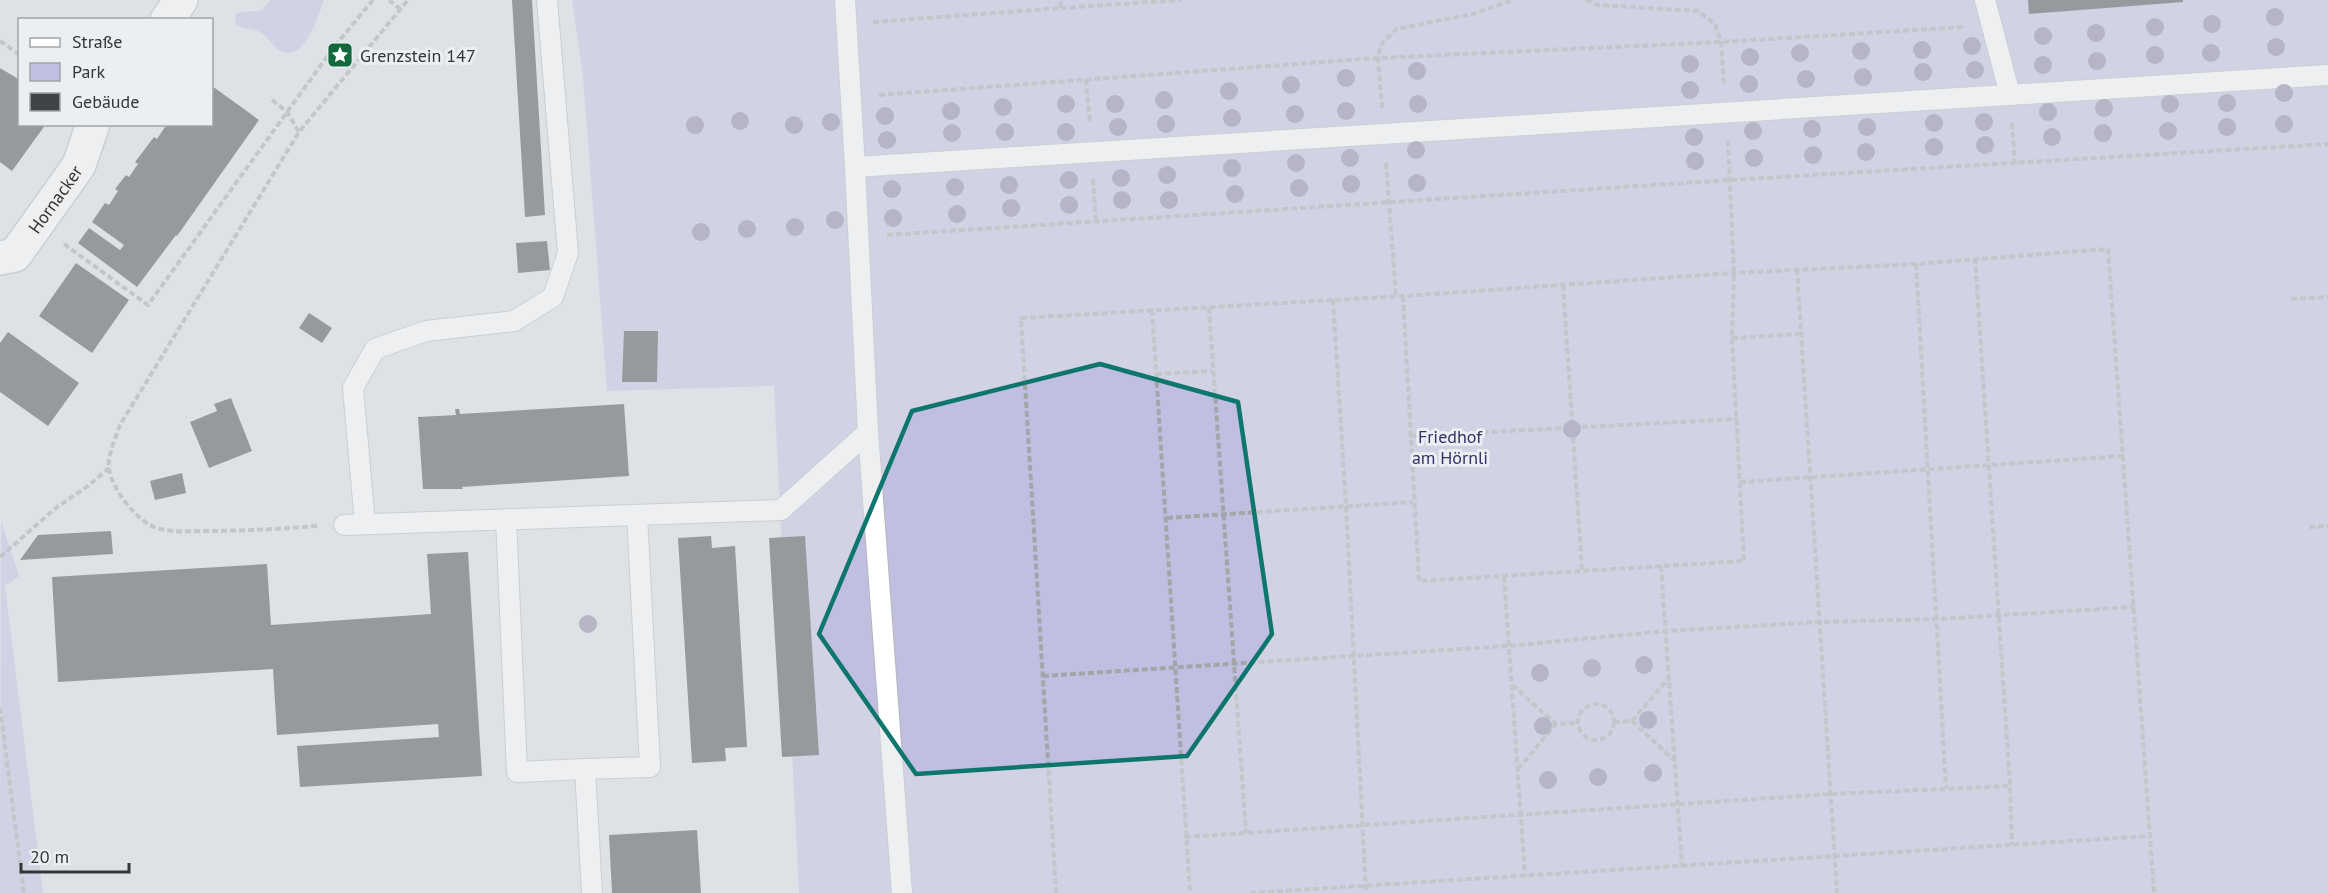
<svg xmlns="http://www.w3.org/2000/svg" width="2328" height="893" font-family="'PT Sans',sans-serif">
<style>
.green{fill:#c1bfe1}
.building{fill:#414446}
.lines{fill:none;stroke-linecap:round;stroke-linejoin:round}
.service-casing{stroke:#b4b7ba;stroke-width:22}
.minor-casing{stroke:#b4b7ba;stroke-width:36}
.path{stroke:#a3a5a8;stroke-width:4;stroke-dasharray:6 3;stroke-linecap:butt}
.service{stroke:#fff;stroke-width:20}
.minor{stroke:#fff;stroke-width:33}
.tree{fill:#837fa0}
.marked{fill:none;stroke:#0f766e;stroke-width:4.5;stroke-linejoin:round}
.labels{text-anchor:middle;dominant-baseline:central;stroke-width:6;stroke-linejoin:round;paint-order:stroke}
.poi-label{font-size:18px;fill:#343536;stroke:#eceff2;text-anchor:start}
.street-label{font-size:18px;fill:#343536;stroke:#eceff2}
.park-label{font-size:18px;fill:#382f68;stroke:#eceff2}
</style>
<rect width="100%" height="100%" fill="#dee1e5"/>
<g class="green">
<path d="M270 0H324C319 15 303 66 279 50 273 46 264 33 258 31 251 27 243 30 236 24L235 15 238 13 262 10Z"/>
<path d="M572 0H2328V893H799L774 386 607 391 583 76Z"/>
<path d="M1 521 19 576 5 586 43 893H0Z"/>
</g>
<g class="building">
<path d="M512 0H532L545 215 525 217Z"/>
<path d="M2028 0H2183V2L2029 14Z"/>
<path d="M0 68 20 80V124H46L12 171 0 162Z"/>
<path d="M212 86 259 120 177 236 176 235 137 287 78 243 89 228 120 250 124 245 92 222 105 203 109 205 118 191 115 189 126 175 129 177 138 164 135 162 154 137 157 139 167 124H212Z"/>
<path d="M547 241 550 270 518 273 516 243Z"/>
<path d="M76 263 129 300 92 353 39 316Z"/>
<path d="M309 313 332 328 322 343 299 328Z"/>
<path d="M624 331H658L657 382H622Z"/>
<path d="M8 332 79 383 48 426 0 392V343Z"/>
<path d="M231 398 252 451 209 468 190 422 217 411 214 404Z"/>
<path d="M624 404 629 476 462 487 463 489H423L418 417 456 415 455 409H459L460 414Z"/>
<path d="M182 473 186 493 155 500 150 481Z"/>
<path d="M111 531 113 554 20 560 38 535Z"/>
<path d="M711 536 712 548 735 546 747 747 725 748 726 761 692 763 678 538Z"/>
<path d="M805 536 819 755 782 757 769 538Z"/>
<path d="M468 552 482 776 300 787 297 746 439 737 438 724 277 735 273 669 58 682 52 577 267 564 271 625 431 614 427 554Z"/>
<path d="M697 830 701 893H612L609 835Z"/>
</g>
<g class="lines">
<defs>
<g id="service">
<path d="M845 0 855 167 868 432 902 893"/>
<path d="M1985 0 2010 95"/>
<path d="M855 167 2328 75"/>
<path d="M506 519 517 772 585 769"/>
<path d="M365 524 353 388 375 349 426 331 514 321 553 297 568 253 547 0"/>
<path d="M344 525 781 510 868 432"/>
<path d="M592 893 585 769 650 767 637 515"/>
</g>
<g id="minor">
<path d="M167 20 181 0"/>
<path id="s1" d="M0 258 15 255 70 178 79 165 93 124"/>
</g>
</defs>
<use href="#service" class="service-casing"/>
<use href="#minor" class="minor-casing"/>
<g class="path">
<path d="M389 0 400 9"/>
<path d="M1586 0 1598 5 1698 11 1715 24 1721 42 1724 85"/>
<path d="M1061 8 1181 0"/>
<path d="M873 22 1061 8 1060 0"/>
<path d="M0 41 20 55"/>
<path d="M1086 79 1090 123"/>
<path d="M879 95 1378 58 1721 42 1964 27"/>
<path d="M272 100 287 112 299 132"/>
<path d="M1382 108 1378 58 1380 46 1396 29 1473 14 1513 0"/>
<path d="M2012 123 2015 164"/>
<path d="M1386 163 1396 296"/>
<path d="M1093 179 1096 221"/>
<path d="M887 235 1730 180 2328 144"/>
<path d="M64 244 148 305 334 47 373 0"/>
<path d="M1975 258 2010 786 2012 845"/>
<path d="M1916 264 1946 788"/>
<path d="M1797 269 1837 893"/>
<path d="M1563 285 1582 571"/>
<path d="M1403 296 1419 581 1744 561 1732 338 1734 273 1728 141"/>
<path d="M2291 299 2328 297"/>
<path d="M1333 300 1346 506 1366 893"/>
<path d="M1209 308 1246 833"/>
<path d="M1152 310 1190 893"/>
<path d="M1732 338 1801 334"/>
<path d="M1156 374 1213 371"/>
<path d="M1411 436 1737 419"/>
<path d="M1740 482 2123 456"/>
<path d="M1167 518 1413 502"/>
<path d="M317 526C280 529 243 531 207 531 190 531 173 533 157 528 137 522 112 489 109 469 107 455 116 438 120 425L299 132 408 0"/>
<path d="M2309 527 2328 526"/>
<path d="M0 557 57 507 88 486 109 468"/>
<path d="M1661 566 1682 866"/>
<path d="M1504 577 1525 876"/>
<path d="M1043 676 1508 646 1667 631 1819 622 1937 619 2134 607"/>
<path d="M1512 685 1556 724 1577 723"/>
<circle cx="1596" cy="722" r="18"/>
<path d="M0 708 24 893"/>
<path d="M1632 721 1675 761"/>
<path d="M1614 722 1632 721 1669 678"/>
<path d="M1518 769 1556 724"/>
<path d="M1185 837 1831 794 2010 786"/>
<path d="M1056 893 1021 318 1403 296 1734 273 1916 264 2108 249 2154 893"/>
<path d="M1250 893 2150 836"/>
</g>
<use href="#service" class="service"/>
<use href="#minor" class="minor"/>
</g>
<g class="tree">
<circle cx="2275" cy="17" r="9"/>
<circle cx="2212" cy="24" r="9"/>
<circle cx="2155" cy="27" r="9"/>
<circle cx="2096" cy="33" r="9"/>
<circle cx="2043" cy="36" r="9"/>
<circle cx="1972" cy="46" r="9"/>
<circle cx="2276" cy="47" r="9"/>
<circle cx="1922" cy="50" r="9"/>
<circle cx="1861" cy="51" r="9"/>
<circle cx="1800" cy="53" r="9"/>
<circle cx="2211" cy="53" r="9"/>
<circle cx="2155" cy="55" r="9"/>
<circle cx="1750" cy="57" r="9"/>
<circle cx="2097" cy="61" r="9"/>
<circle cx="1690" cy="64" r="9"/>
<circle cx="2043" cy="65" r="9"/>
<circle cx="1975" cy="70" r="9"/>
<circle cx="1417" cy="71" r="9"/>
<circle cx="1923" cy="72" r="9"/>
<circle cx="1863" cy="77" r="9"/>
<circle cx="1346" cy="78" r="9"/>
<circle cx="1806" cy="79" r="9"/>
<circle cx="1749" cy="84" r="9"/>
<circle cx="1291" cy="85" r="9"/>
<circle cx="1690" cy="90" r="9"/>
<circle cx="1229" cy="91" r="9"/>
<circle cx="2284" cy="93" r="9"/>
<circle cx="1164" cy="100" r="9"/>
<circle cx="2227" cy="103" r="9"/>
<circle cx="1066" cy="104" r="9"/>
<circle cx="1115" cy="104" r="9"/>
<circle cx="1418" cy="104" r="9"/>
<circle cx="2170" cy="104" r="9"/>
<circle cx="1003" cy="107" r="9"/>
<circle cx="2104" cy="108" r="9"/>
<circle cx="951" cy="111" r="9"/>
<circle cx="1346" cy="111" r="9"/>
<circle cx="2048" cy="112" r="9"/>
<circle cx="1295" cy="114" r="9"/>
<circle cx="885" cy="116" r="9"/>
<circle cx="1232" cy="118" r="9"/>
<circle cx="740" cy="121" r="9"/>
<circle cx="831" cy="122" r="9"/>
<circle cx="1984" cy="122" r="9"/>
<circle cx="1934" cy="123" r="9"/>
<circle cx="1166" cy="124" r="9"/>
<circle cx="2284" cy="124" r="9"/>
<circle cx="695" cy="125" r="9"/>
<circle cx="794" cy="125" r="9"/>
<circle cx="1118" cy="127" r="9"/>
<circle cx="1867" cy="127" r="9"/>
<circle cx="2227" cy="127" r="9"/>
<circle cx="1812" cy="129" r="9"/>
<circle cx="1753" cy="131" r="9"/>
<circle cx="2168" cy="131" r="9"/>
<circle cx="1005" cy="132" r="9"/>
<circle cx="1066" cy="132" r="9"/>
<circle cx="952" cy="133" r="9"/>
<circle cx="2103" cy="133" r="9"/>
<circle cx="1694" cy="137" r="9"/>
<circle cx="2052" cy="137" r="9"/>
<circle cx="887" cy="140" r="9"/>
<circle cx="1985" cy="145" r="9"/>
<circle cx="1934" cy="147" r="9"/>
<circle cx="1416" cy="150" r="9"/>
<circle cx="1866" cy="152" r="9"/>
<circle cx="1813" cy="155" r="9"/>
<circle cx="1350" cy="158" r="9"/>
<circle cx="1754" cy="158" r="9"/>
<circle cx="1695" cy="161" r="9"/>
<circle cx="1296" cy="163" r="9"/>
<circle cx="1232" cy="168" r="9"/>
<circle cx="1167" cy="175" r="9"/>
<circle cx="1121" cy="178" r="9"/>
<circle cx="1069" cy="180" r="9"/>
<circle cx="1417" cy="183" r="9"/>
<circle cx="1351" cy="184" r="9"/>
<circle cx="1009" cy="185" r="9"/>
<circle cx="955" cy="187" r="9"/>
<circle cx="1299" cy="188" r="9"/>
<circle cx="892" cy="189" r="9"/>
<circle cx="1235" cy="194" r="9"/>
<circle cx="1122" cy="200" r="9"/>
<circle cx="1169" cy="200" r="9"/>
<circle cx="1069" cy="205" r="9"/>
<circle cx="1011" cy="208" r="9"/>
<circle cx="957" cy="214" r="9"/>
<circle cx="893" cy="218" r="9"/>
<circle cx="835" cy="220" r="9"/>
<circle cx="795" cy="227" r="9"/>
<circle cx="747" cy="229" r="9"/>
<circle cx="701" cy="232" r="9"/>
<circle cx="1572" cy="429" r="9"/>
<circle cx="588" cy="624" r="9"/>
<circle cx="1644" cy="665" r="9"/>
<circle cx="1592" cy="668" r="9"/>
<circle cx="1540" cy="673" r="9"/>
<circle cx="1648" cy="720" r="9"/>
<circle cx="1543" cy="726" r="9"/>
<circle cx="1653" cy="773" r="9"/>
<circle cx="1598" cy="777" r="9"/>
<circle cx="1548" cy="780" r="9"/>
</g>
<path d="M0 0H2328V893H0ZM1100 364 1238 402 1272 634 1187 756 916 774 819 634 912 411Z" fill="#dee1e5" fill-opacity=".55" fill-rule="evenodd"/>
<path class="marked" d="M1100 364 1238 402 1272 634 1187 756 916 774 819 634 912 411Z"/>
<defs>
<symbol id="sight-square" viewBox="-11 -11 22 22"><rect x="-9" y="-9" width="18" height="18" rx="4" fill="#13693c" stroke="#eceff2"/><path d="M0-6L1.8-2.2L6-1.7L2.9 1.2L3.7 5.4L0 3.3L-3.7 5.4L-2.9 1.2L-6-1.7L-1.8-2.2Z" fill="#fff"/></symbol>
</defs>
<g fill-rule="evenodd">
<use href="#sight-square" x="325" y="40" width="30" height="30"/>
</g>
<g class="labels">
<g class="poi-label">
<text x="360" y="55">Grenzstein 147</text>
</g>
<g class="street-label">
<text stroke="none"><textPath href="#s1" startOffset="84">Hornacker</textPath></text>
</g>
<g class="park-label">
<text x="1450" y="436">Friedhof<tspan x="1450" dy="21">am Hörnli</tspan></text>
</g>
</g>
<rect x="18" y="18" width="195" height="108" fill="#eceff2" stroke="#a2a5a7" stroke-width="1.5"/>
<rect x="30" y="38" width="30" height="9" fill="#ffffff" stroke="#a2a5a7" stroke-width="1.5"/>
<text x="72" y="48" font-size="18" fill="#343536">Straße</text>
<rect x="30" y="63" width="30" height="18" fill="#c1bfe1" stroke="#a2a5a7" stroke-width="1.5"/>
<text x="72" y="78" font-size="18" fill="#343536">Park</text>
<rect x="30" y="93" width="30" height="18" fill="#414446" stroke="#a2a5a7" stroke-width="1.5"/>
<text x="72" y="108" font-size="18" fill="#343536">Gebäude</text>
<path d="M21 863v9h108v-9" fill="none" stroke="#343536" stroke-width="3"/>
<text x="30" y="863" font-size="18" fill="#343536" stroke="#eceff2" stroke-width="4.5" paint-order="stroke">20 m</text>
</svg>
